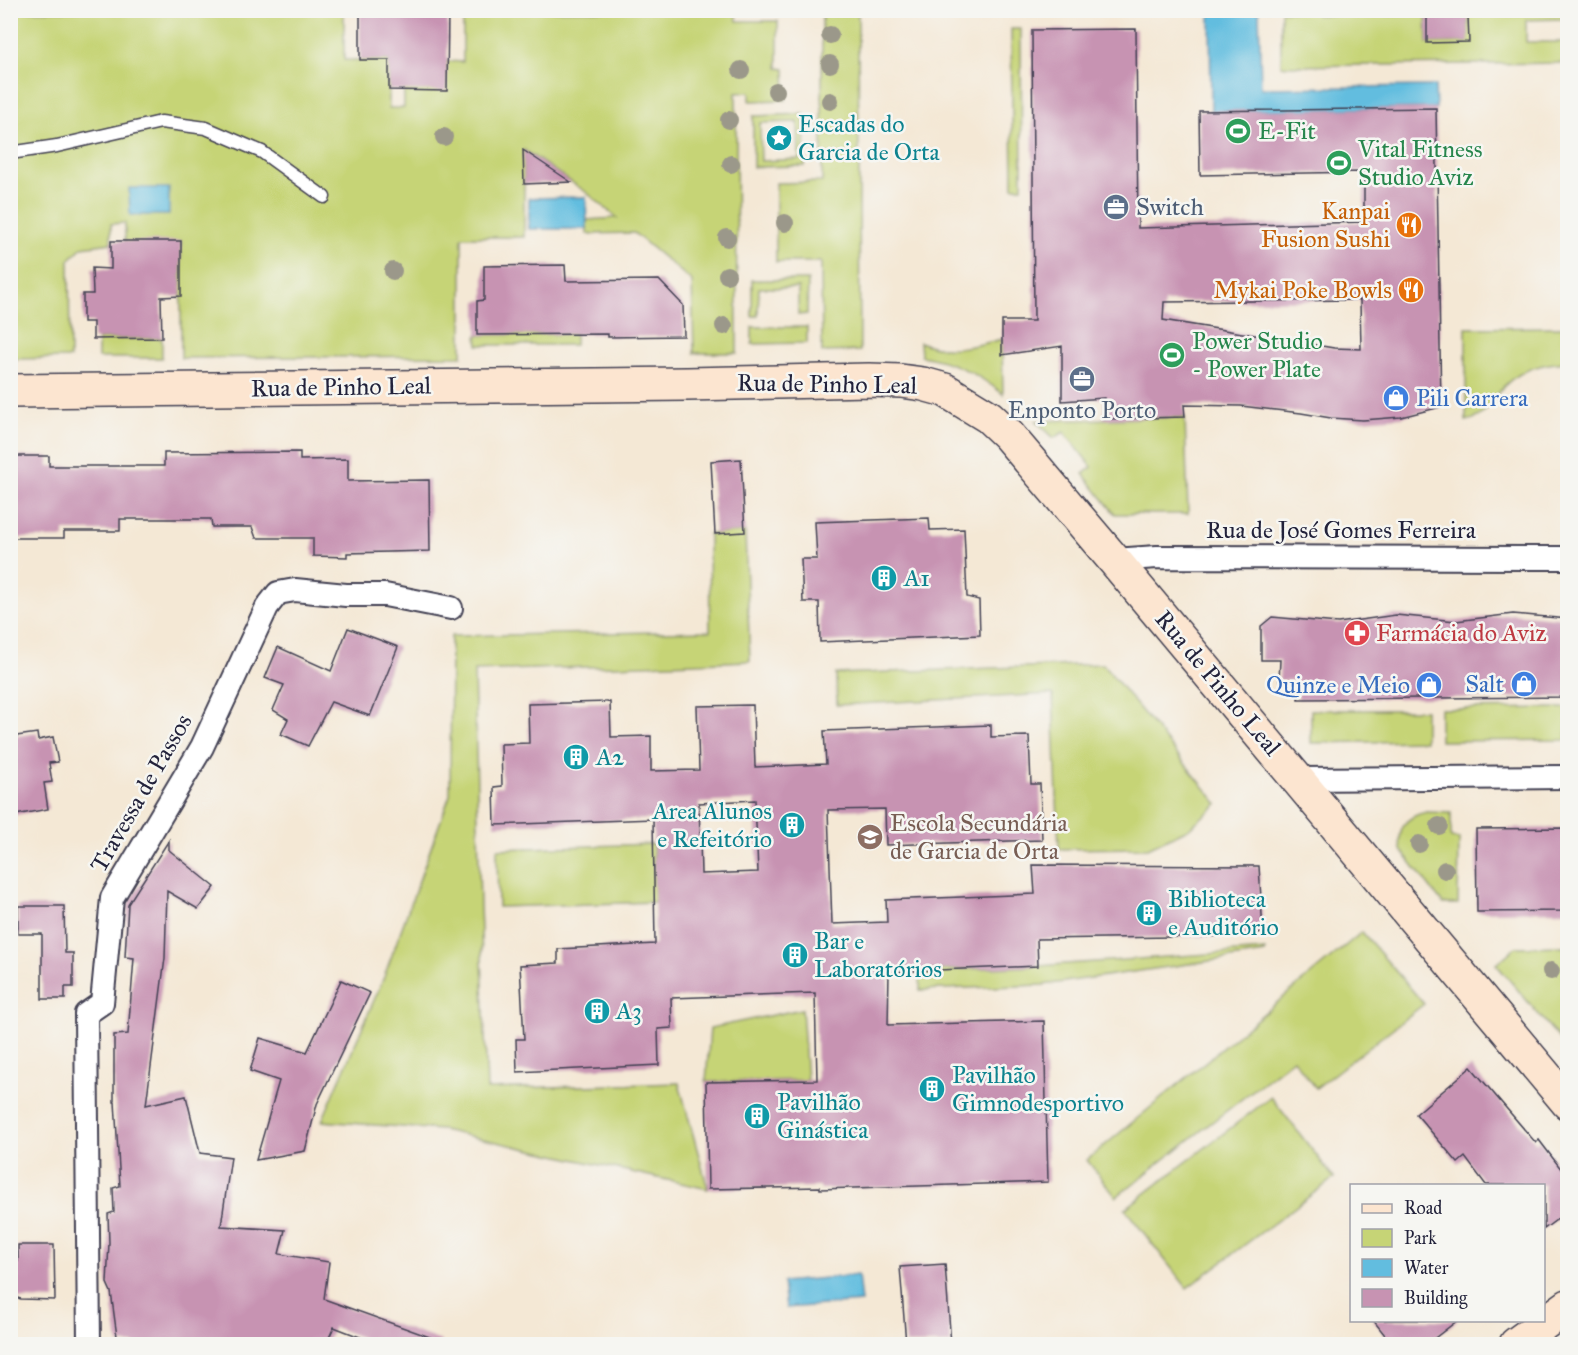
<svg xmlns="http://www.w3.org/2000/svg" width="1578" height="1355" font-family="'IM FELL Great Primer',serif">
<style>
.green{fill:#c6d476;stroke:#747b58;stroke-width:1.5;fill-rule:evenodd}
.water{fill:#62bddf;stroke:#42708d;stroke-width:1.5}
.building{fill:#c793b2;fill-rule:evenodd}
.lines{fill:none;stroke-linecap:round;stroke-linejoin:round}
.lane-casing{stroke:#424052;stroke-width:15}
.street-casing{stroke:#424052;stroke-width:26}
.secondary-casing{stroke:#424052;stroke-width:36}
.lane{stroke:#fff;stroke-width:12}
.street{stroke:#fff;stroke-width:22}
.secondary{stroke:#fce5d0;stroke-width:33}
.tree{fill:#9b988a}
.labels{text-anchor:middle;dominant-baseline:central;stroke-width:5;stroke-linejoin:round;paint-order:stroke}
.culture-label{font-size:24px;fill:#0d838f;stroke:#f6f6f2;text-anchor:start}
.leisure-label{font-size:24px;fill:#27864d;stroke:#f6f6f2;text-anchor:start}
.service-label{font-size:24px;fill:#4e5e75;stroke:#f6f6f2;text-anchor:start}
.food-label{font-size:24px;fill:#c56008;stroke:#f6f6f2;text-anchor:end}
.street-label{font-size:24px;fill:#22223b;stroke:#f6f6f2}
.shop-label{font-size:24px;fill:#366cbe;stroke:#f6f6f2;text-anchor:end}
.health-label{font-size:24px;fill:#be3a42;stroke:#f6f6f2;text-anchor:start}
.education-label{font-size:24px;fill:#785e54;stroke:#f6f6f2;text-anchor:start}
</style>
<rect width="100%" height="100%" fill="#f6f6f2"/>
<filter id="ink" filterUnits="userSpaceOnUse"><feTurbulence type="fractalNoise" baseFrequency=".0167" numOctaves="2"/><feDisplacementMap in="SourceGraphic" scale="12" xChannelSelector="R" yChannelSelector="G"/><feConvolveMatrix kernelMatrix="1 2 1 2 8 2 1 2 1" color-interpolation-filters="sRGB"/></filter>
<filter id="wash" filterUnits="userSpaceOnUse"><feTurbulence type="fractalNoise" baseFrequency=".008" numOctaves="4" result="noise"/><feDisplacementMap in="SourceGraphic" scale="24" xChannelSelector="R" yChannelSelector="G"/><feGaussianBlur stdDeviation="1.35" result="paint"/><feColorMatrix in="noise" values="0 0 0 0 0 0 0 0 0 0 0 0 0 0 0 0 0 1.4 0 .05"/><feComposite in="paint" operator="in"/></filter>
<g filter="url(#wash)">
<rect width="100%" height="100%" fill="#f4e8d5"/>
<g class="green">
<path d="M736 10 737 21H778V68L785 69 786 100 750 101V92L736 93 737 353H694L692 281 634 233 587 234V220L617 218 586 192 524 150V237H462V356L181 358V241L125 273V223L111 224V243L82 247 69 260 70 358 11 359 10 11H344V60H389V108H404V33L447 61 463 62V11Z"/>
<path d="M822 11H858L860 351 822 352 821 262H776V183L822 182Z"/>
<path d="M1281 11H1316V15H1403L1404 11H1426L1427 43 1468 42V17L1459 16V11H1563V19L1526 20V42H1567V63L1281 66Z"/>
<path d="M1011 29H1021L1022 187H1013Z"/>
<path d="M804 114 805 166 753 167V116ZM798 122 799 159 761 161 760 123Z"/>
<path d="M752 280H808L807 314 798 315V288H759L758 316H752Z"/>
<path d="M752 327H807V343L752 344Z"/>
<path d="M1567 327V362C1544 363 1520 369 1503 387 1489 401 1488 417 1466 421V328Z"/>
<path d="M575 334V345H478L477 335Z"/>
<path d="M162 338V358H98V339Z"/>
<path d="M1002 339 1003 394C978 374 953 361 921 356L920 342C945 354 976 346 1002 339Z"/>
<path d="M1185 417 1188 514H1115L1083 474 1092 467 1064 432 1054 438 1036 421Z"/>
<path d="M745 532 750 661 474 671 480 906 487 1089 679 1083 708 1189 442 1130 322 1121 384 977 450 795 451 636 710 631 709 534Z"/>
<path d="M1103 664 1218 804 1188 829 1148 848 1059 849 1053 694 837 705 836 674Z"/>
<path d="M1567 708V740L1440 741V709Z"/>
<path d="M1311 710H1425V741L1311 743Z"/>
<path d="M1427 812 1451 813V838L1459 839 1458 904H1443L1401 850C1397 829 1405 816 1427 812Z"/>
<path d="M653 844 655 902 498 907 497 849Z"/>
<path d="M1362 932 1424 1004 1316 1088 1293 1059 1116 1197 1087 1160Z"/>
<path d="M1567 946H1568L1567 1048 1496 964 1516 947Z"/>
<path d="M1265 950V953L1043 985 920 990V971L1038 966Z"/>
<path d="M802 1009 807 1080 706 1082 710 1028Z"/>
<path d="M1271 1097 1334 1178 1187 1288 1125 1209Z"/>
</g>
<g class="water">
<path d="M1210 11H1259L1261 88 1435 86 1436 108 1211 111Z"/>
<path d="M129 188H169V215H130Z"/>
<path d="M586 197 587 229H529V198Z"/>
<path d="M858 1275 861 1302 786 1308 783 1282Z"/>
</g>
<g id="blocks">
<g class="building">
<path d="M360 10H448L447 91 389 90V60H360Z"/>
<path d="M1427 16H1468L1469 42 1427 43Z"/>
<path d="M1136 29 1138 228 1364 222V172L1200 175 1199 111 1436 108 1441 407 1401 417 1363 420 1331 418 1301 413 1241 406 1184 405 1185 417 1104 419V398L1062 401V346L1002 355V321H1034L1032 30ZM1360 300 1361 349 1334 348 1163 320 1164 302Z"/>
<path d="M523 150 571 182 524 184Z"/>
<path d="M111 241H181V296L161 297 162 338 93 339V322H83V294H93L92 268 111 269Z"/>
<path d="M565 265 566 281 659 280 683 305 684 336 608 337V334L477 335V301L484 300V266Z"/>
<path d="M300 452V460L348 459V481L429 480 430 551 347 553V557L313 556V538H256L252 527H212L211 519H120V531H64V538H10V456H49V466H164V453Z"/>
<path d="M741 459 745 532 715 534 711 461Z"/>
<path d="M929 518 930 530 964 529 967 597 979 600 980 635 820 642 819 602H803L801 559H817L815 522Z"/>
<path d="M1513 614 1568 619V697L1298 699 1299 681 1279 680 1280 660H1261V626L1272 617 1338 623 1396 615 1456 621Z"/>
<path d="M348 628 398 647 370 716 331 702 308 746 281 734 288 719 273 710 284 685 265 678 278 647 331 671Z"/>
<path d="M610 702 611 737 651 736V771L699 770 697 706 753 705 755 767 826 764 824 731 991 725V737L1029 736 1031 784H1040L1042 840 886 845 885 809 828 810 832 924 887 922 886 900 1035 894 1033 865 1259 866 1263 932 1241 936 1037 939 1038 966 889 972 888 1025 1044 1021 1048 1182 820 1189V1187L708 1189 706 1082 817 1080 815 993 671 998 672 1028 658 1029 659 1065 517 1072 516 1039H524L520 965 558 963V949L655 944 653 819 495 825 494 787 502 786 501 744 529 743 528 704ZM755 800 758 872 701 874 699 803Z"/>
<path d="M37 733 38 740 53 737 58 762 49 763 52 782 44 783 48 809 10 816V737Z"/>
<path d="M1568 828V911L1477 912 1476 829Z"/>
<path d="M169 840V850L215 887 198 909 167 891 165 958 146 1105 186 1096 200 1153 231 1157 221 1226 285 1230 279 1254 329 1262 324 1299 441 1341V1344H378L334 1327 326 1344H118L111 1292 107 1283 109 1243 108 1214 114 1212 113 1188 120 1186 115 1102H114V1035L128 1034 134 958 125 957 128 904Z"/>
<path d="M18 906H64L65 953H73V987H65V999H42V934H18Z"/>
<path d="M341 980 370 993 317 1104 305 1151 256 1160 279 1081 250 1071 260 1038 307 1052Z"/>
<path d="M1471 1067 1536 1143 1539 1140 1568 1178V1211L1544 1229V1185H1486L1465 1157 1458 1163 1416 1114Z"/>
<path d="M18 1245H54L55 1300 21 1299 10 1296V1259L18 1261Z"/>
<path d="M945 1264 951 1344H906L900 1267Z"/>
<path d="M1373 1320H1458L1427 1344H1392Z"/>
</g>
</g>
</g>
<g filter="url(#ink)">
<use href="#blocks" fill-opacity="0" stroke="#424052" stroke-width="1.5"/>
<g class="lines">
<defs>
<path id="lane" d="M10 153 57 146 161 122 206 128 262 152 324 197"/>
<g id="street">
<path d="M1114 560 1157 557 1568 558"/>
<path d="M1296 779 1568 777"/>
<path d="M89 1344 86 1014 102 1003 112 898 202 747 267 607 278 593 295 590 346 595H385L451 608"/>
</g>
<g id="secondary">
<path d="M10 391 687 384 869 380 901 381 923 384 945 390 989 417 1008 435 1114 560 1568 1103"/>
<path d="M1516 1344 1568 1306"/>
</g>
</defs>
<use href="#lane" class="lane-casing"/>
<use href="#street" class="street-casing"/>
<use href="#secondary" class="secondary-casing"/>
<use href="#lane" class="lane"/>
<use href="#street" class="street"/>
<use href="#secondary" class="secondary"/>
</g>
<g class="tree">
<circle cx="830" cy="35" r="9"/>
<circle cx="830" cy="64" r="9"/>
<circle cx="741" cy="70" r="9"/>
<circle cx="776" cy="91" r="9"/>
<circle cx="830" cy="101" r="9"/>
<circle cx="729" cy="120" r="9"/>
<circle cx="444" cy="137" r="9"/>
<circle cx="731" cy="164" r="9"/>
<circle cx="785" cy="223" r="9"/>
<circle cx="727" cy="238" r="9"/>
<circle cx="393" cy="271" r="9"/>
<circle cx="727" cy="275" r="9"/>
<circle cx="724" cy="326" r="9"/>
<circle cx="1439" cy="826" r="9"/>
<circle cx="1419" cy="844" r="9"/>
<circle cx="1445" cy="870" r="9"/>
<circle cx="1551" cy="971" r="9"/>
</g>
</g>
<defs>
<symbol id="stadium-disc" viewBox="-11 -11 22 22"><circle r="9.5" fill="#2e9e5b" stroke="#f6f6f2"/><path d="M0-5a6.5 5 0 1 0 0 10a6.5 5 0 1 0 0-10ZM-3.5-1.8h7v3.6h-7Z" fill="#fff"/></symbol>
<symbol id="sight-disc" viewBox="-11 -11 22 22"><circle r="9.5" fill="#0f9aa8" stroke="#f6f6f2"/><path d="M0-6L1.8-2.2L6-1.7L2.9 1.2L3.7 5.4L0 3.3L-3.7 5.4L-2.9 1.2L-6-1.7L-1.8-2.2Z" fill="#fff"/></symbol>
<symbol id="office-disc" viewBox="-11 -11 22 22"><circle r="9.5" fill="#5c6f8a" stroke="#f6f6f2"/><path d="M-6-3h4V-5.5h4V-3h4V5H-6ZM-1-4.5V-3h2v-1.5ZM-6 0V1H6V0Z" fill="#fff"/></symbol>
<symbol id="restaurant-disc" viewBox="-11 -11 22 22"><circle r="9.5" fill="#e8710a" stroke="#f6f6f2"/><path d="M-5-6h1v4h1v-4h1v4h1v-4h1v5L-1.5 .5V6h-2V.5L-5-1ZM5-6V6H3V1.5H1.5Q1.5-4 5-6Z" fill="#fff"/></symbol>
<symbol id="shop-disc" viewBox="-11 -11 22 22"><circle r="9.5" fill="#3f7fe0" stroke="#f6f6f2"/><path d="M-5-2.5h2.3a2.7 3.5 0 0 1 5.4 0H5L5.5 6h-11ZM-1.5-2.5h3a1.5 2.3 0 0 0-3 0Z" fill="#fff"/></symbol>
<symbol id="building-disc" viewBox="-11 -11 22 22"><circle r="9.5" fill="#0f9aa8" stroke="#f6f6f2"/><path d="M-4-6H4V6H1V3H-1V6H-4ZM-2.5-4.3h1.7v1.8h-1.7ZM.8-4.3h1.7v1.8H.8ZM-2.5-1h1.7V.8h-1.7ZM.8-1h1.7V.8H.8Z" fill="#fff"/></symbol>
<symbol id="pharmacy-disc" viewBox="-11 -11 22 22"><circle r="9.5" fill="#e0444e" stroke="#f6f6f2"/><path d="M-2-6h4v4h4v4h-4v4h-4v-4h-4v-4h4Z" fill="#fff"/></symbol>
<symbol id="school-disc" viewBox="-11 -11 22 22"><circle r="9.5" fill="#8d6e63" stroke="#f6f6f2"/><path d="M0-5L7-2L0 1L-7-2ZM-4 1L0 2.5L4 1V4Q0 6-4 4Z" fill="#fff"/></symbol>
</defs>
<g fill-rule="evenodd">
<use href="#stadium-disc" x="1223" y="116" width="30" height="30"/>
<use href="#sight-disc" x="764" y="123" width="30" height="30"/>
<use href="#stadium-disc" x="1324" y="148" width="30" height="30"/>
<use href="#office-disc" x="1101" y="192" width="30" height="30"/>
<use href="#restaurant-disc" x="1394" y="210" width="30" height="30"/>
<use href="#restaurant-disc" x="1396" y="275" width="30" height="30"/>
<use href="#stadium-disc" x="1157" y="340" width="30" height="30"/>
<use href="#office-disc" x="1067" y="364" width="30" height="30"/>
<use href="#shop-disc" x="1381" y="383" width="30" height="30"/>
<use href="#building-disc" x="869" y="563" width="30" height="30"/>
<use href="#pharmacy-disc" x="1342" y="618" width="30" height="30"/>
<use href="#shop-disc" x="1509" y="669" width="30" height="30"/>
<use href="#shop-disc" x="1414" y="670" width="30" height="30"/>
<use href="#building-disc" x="561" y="742" width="30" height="30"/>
<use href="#building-disc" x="777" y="810" width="30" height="30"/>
<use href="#school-disc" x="855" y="822" width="30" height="30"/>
<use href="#building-disc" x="1134" y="898" width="30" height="30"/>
<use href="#building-disc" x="780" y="940" width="30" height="30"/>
<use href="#building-disc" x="582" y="996" width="30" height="30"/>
<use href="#building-disc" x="917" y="1074" width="30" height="30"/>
<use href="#building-disc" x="742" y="1101" width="30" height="30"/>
</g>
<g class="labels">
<g class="culture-label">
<text x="798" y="124">Escadas do<tspan x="798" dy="28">Garcia de Orta</tspan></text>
<text x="904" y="578">A1</text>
<text x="596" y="757">A2</text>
<text x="772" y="811" text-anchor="end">Area Alunos<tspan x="772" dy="28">e Refeitório</tspan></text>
<text x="1168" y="899">Biblioteca<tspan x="1168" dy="28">e Auditório</tspan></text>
<text x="814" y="941">Bar e<tspan x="814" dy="28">Laboratórios</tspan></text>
<text x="616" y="1011">A3</text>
<text x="952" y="1075">Pavilhão<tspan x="952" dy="28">Gimnodesportivo</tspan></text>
<text x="777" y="1102">Pavilhão<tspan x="777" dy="28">Ginástica</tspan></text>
</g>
<g class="leisure-label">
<text x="1258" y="131">E-Fit</text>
<text x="1358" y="149">Vital Fitness<tspan x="1358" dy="28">Studio Aviz</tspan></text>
<text x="1192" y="341">Power Studio<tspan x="1192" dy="28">- Power Plate</tspan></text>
</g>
<g class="service-label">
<text x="1136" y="207">Switch</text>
<text x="1082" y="410" text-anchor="middle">Enponto Porto</text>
</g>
<g class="food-label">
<text x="1390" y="211">Kanpai<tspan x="1390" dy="28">Fusion Sushi</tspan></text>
<text x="1392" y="290">Mykai Poke Bowls</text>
</g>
<g class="street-label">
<text transform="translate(827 384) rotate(1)">Rua de Pinho Leal</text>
<text transform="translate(341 387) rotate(-1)">Rua de Pinho Leal</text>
<text x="1341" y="530">Rua de José Gomes Ferreira</text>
<text transform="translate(1218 683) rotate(50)">Rua de Pinho Leal</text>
<text transform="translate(141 793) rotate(-60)">Travessa de Passos</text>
</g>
<g class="shop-label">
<text x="1416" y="398" text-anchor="start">Pili Carrera</text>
<text x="1504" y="684">Salt</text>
<text x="1410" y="685">Quinze e Meio</text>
</g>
<g class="health-label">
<text x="1376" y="633">Farmácia do Aviz</text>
</g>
<g class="education-label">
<text x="890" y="823">Escola Secundária<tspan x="890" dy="28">de Garcia de Orta</tspan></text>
</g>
</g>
<rect width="1578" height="1355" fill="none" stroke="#f6f6f2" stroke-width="36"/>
<rect x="1350" y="1184" width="195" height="138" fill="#f6f6f2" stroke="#a1a1a9" stroke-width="1.5"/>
<rect x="1362" y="1204" width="30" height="9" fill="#fce5d0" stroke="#a1a1a9" stroke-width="1.5"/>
<text x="1404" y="1214" font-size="18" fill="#22223b">Road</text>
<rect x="1362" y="1229" width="30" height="18" fill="#c6d476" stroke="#a1a1a9" stroke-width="1.5"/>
<text x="1404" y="1244" font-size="18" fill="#22223b">Park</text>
<rect x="1362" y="1259" width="30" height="18" fill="#62bddf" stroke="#a1a1a9" stroke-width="1.5"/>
<text x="1404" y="1274" font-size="18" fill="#22223b">Water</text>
<rect x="1362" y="1289" width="30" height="18" fill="#c793b2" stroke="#a1a1a9" stroke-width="1.5"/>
<text x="1404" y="1304" font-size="18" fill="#22223b">Building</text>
</svg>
